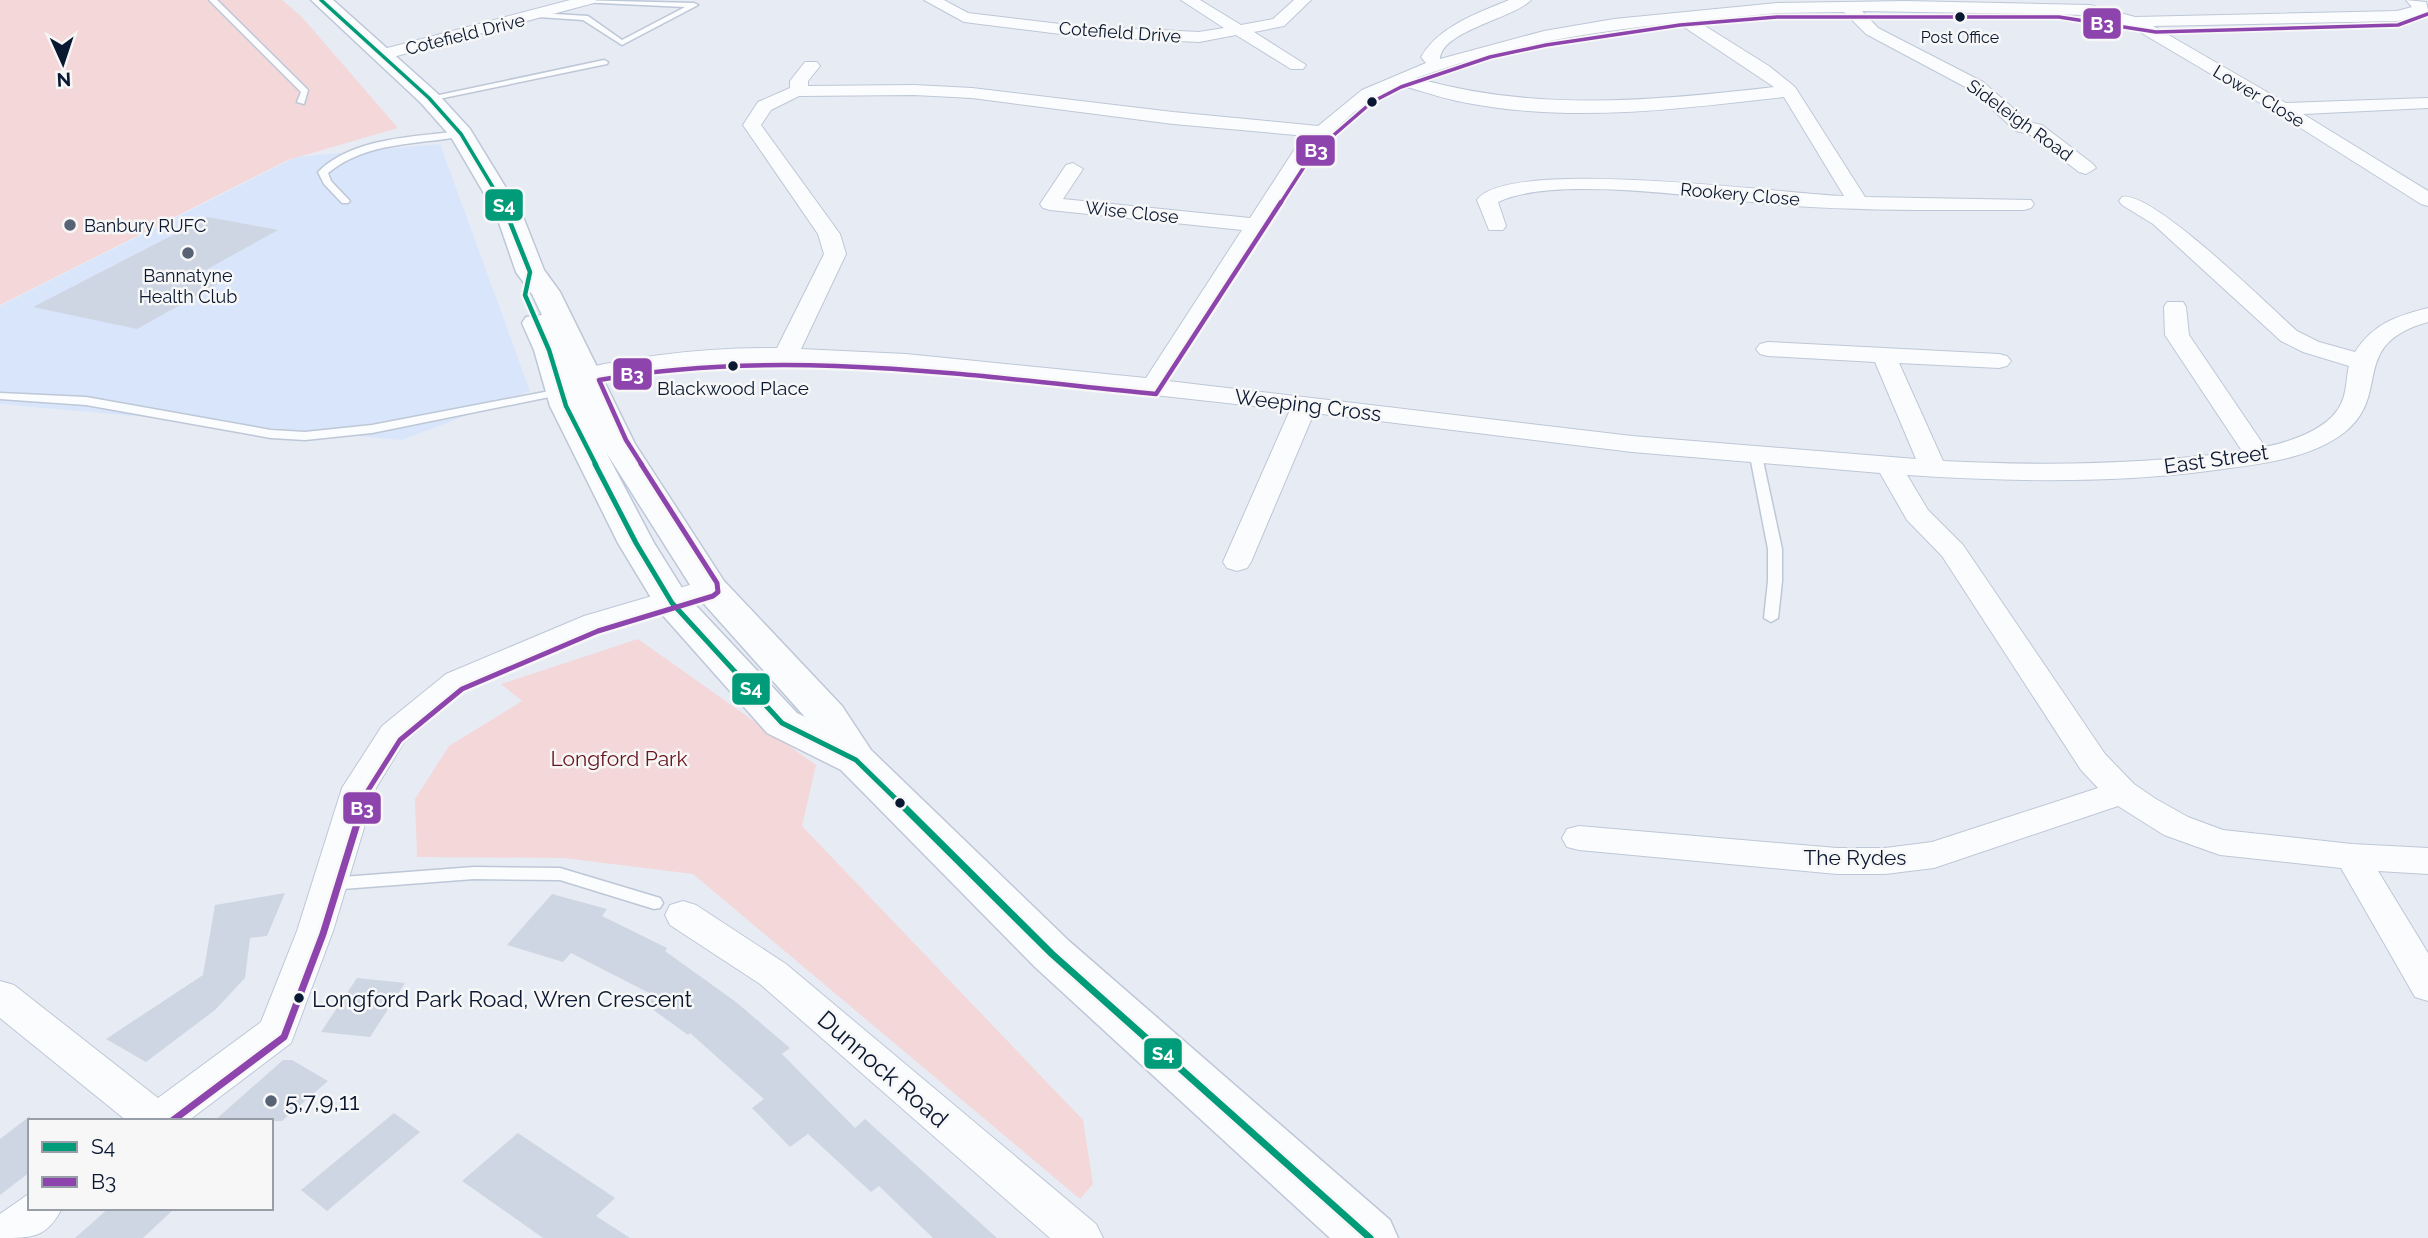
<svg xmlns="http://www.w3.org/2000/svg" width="2428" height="1238" font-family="Raleway,sans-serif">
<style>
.built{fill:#d9e5fa}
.green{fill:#f3d7d9}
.building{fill:#ced6e3}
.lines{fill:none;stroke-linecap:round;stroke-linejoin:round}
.lane-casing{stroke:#bdc7d7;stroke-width:3}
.street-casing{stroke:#bdc7d7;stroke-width:2}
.primary-casing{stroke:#bdc7d7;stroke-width:3}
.lane{fill:#fbfcfd;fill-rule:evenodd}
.street{fill:#fbfcfd;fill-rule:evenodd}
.primary{fill:#fbfcfd;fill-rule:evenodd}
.bus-1-far3-casing{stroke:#f7f7f7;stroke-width:7}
.bus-1-far2-casing{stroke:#f7f7f7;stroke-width:9}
.bus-1-far1-casing{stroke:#f7f7f7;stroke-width:10}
.bus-1-casing{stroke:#f7f7f7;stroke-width:12}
.bus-2-far3-casing{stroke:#f7f7f7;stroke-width:7}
.bus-2-far2-casing{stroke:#f7f7f7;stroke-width:9}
.bus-2-far1-casing{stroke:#f7f7f7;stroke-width:10}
.bus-2-casing{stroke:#f7f7f7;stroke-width:12}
.bus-1-far3{stroke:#009b79;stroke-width:3.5}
.bus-1-far2{stroke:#009b79;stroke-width:4.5}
.bus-1-far1{stroke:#009b79;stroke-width:5}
.bus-1{stroke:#009b79;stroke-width:7}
.bus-2-far3{stroke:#8e44ad;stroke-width:3.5}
.bus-2-far2{stroke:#8e44ad;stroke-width:4.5}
.bus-2-far1{stroke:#8e44ad;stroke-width:5}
.bus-2{stroke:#8e44ad;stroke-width:7}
.bus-dot{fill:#0a1831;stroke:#f7f7f7;stroke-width:2.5}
.poi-dot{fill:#576275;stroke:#f7f7f7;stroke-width:2.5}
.labels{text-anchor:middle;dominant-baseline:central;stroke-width:5;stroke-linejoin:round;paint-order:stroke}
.far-bus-label{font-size:16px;fill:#0a1831;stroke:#f7f7f7}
.far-street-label{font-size:18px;fill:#0a1831;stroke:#f7f7f7}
.far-poi-label{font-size:18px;fill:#0a1831;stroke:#f7f7f7;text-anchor:start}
.bus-label{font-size:19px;fill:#0a1831;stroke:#f7f7f7}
.street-label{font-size:21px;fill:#0a1831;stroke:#f7f7f7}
.park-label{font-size:21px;fill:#67141c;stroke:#f7f7f7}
.near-bus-label{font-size:23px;fill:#0a1831;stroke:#f7f7f7;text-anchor:start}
.near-street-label{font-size:24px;fill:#0a1831;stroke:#f7f7f7}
.near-poi-label{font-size:24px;fill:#0a1831;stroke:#f7f7f7;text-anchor:start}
.line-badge{stroke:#f7f7f7;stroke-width:2.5}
.badge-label{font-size:19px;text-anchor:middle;font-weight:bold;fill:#fff}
</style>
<rect width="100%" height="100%" fill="#e7ecf4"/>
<path class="built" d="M440 144 530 391 402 440 0 404V306L296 157Z"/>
<g class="green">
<path d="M0 0H282L301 16 398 128 288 160 0 305Z"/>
<path d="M638 639 816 765 802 826 1083 1120 1093 1184 1080 1199 693 874 564 858 417 857 415 799 449 746 522 701 501 684Z"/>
</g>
<g class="building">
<path d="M208 217 278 230 195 276 223 281 137 329 33 307Z"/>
<path d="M285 893 267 936 250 938 245 978 215 1010 146 1062 106 1039 203 975 215 905Z"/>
<path d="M552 894 607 909 602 916 667 948 665 951 736 1002 790 1048 782 1054 855 1128 865 1119 997 1238H933L879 1186 871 1192 808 1134 790 1147 752 1108 764 1099 690 1033 688 1035 641 1001 651 994 571 953 563 962 507 945Z"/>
<path d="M357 978 405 983 370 1037 321 1032Z"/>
<path d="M283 1060H292L328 1081 282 1121H214Z"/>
<path d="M394 1113 420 1132 327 1211 301 1190Z"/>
<path d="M30 1116V1172L0 1195V1139Z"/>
<path d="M518 1133 615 1198 596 1216 630 1238H543L462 1181Z"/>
<path d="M109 1208H175L143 1238H75Z"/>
</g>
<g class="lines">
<defs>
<g id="lane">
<path d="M209 0H217L308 90 304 104 297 102 301 92Z"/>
<path d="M575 0 694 3 698 5 622 45 583 20 538 17 534 15 538 13 588 16 622 40 685 7 579 2Z"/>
<path d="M604 60 608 62 607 64 429 101 425 98Z"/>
<path d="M461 131 464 132V136C418 145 367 141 328 173L331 181 350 201 348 203H342L324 184 318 172C353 137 415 137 461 131Z"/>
<path d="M565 388 569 389V393L372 433 305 440 271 438 86 405 0 399V393L86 397 271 430 305 432 372 425Z"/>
<path d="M1756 452 1762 456 1782 549V581L1778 618 1771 622 1764 618 1768 581V549L1750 456Z"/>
<path d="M474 867 560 868 660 898 663 903 660 908 654 909 560 880 474 879 329 890 323 888 321 884 323 880 329 878Z"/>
</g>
<g id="street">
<path d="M570 0H596L594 3 382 60 373 55 376 51Z"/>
<path d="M924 0H944L968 13 1077 26 1199 32 1224 28 1181 0H1200L1241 25 1273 19 1294 0H1311L1284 26 1254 32 1306 65 1303 69H1291L1236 35 1199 42 1077 36 964 22Z"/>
<path d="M1509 0H1531C1514 18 1441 31 1440 59L1544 31 1614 19 1777 3 1906 1 2090 5 2135 17 2397 11 2412 7 2406 0 2426 2 2428 10 2426 13 2398 21 2153 26 2286 103 2428 98V108L2303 114 2428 191V206L2421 204 2277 113 2128 25 2089 15 1862 11 1878 28 1983 82 2029 122 2042 125 2093 164 2096 168 2086 174 2079 172 2029 134 2016 131 1971 90 1866 34 1844 12 1777 13 1697 21 1769 66 1795 87 1865 197 2031 200 2034 204 2031 208 2024 210C1948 210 1871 211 1794 206 1723 201 1558 173 1498 202L1506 226 1503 230H1489L1477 200C1508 156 1784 194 1844 196L1784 97C1679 109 1572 123 1467 103 1444 99 1422 91 1400 85L1354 112 1313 150 1168 381 1632 436 1916 459 1875 362 1768 356 1760 354 1756 349 1760 344 1768 342 1999 354 2007 356 2011 361 2007 366 1999 368 1899 363 1943 461C2043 466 2142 465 2242 451L2165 335 2164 307 2167 302H2183L2186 307 2189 335 2265 447C2292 441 2328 430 2341 404 2347 392 2346 378 2349 366L2303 352 2281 341 2153 224 2122 205 2119 201 2122 197C2151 189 2270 307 2297 331L2319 342 2355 352C2373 324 2396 316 2428 308V322C2347 345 2393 393 2345 432 2313 457 2268 463 2230 468 2123 484 2014 482 1907 475L1928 510 1963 545 2105 754 2134 784 2156 799 2188 817 2223 830 2352 844 2428 848V874L2378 871 2428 953V1001L2415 997 2341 868 2220 855 2164 835 2118 806 1934 868 1885 874H1837L1579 850 1567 847 1562 838 1567 829 1579 826 1837 848H1885L1932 842 2098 788 2081 770 1942 556 1907 520 1880 473 1632 452 1314 413 1251 562 1247 568 1237 571 1227 568 1223 562 1290 410 956 373 806 363 705 364 655 368 559 388 550 386 547 381 550 376C626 357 699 347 777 348L824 254 818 234 743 125 758 102 790 88V81L805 62H817L820 66 808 81V86L914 85 972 88 1173 112 1318 126 1362 90 1426 63 1421 57C1439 26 1478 13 1509 0ZM1678 23 1774 87C1654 101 1533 112 1416 78 1500 47 1589 31 1678 23ZM914 95 972 98 1173 124 1307 136 1296 147 1250 218 1063 199 1083 169 1073 163 1066 165 1040 204 1043 208 1050 210 1242 230 1146 378 906 354 801 349 846 254 840 234 761 125 771 110 799 96Z"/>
<path d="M710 579 720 582 725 588 720 594 606 630 468 688 404 742 376 788 333 931 291 1043 188 1121H127L0 1018V981L14 985 158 1098 261 1022 297 931 342 788 382 726 446 674 584 616Z"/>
<path d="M683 901 696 905 786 964 1096 1224 1103 1238H1050L760 984 670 925 665 915 670 905Z"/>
<path d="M30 1193V1208H62C47 1238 32 1238 0 1238V1214Z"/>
</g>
<path id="primary" d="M311 0H333L437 93 470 129 522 214 544 270 560 292 635 444 724 581 842 706 871 750 1069 941 1390 1220 1398 1238H1330L1035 967 841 770 767 733 659 611 618 543 550 406 534 350 522 323 526 317 542 315 532 294 516 272 496 214 451 137 421 103ZM606 452 697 596 805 717 797 713 687 596 654 543Z"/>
</defs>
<use href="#lane" class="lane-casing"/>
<use href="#street" class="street-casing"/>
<use href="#primary" class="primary-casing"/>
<use href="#lane" class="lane"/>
<use href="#street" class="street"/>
<use href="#primary" class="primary"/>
<defs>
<path id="bus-1-far3" d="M321 0 429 98 461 134 503 204"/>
<path id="bus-1-far2" d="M502 202 530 272 525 295 549 350 566 406 596 465"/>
<path id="bus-1-far1" d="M595 464 636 543 672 603 782 723 856 760 900 803"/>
<path id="bus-1" d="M898 801 1052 954 1370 1238"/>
<path id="bus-2-far3" d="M1280 204 1313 153 1372 102 1401 87 1490 57 1546 45 1680 25 1777 17H2059L2156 32 2398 25 2428 14"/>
<path id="bus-2-far2" d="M642 465 626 440 599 380C784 347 971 376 1156 394L1281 202"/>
<path id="bus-2-far1" d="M364 803 367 792 400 740 462 689 598 631 713 596 718 592 717 583 641 464"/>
<path id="bus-2" d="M172 1121 284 1037 323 934 364 801"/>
</defs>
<use href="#bus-1-far3" class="bus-1-far3-casing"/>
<use href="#bus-1-far2" class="bus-1-far2-casing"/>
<use href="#bus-1-far1" class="bus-1-far1-casing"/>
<use href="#bus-1" class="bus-1-casing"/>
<use href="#bus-2-far3" class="bus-2-far3-casing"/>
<use href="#bus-2-far2" class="bus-2-far2-casing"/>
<use href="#bus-2-far1" class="bus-2-far1-casing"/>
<use href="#bus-2" class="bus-2-casing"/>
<use href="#bus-1-far3" class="bus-1-far3"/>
<use href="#bus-1-far2" class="bus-1-far2"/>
<use href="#bus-1-far1" class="bus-1-far1"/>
<use href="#bus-1" class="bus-1"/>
<use href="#bus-2-far3" class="bus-2-far3"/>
<use href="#bus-2-far2" class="bus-2-far2"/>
<use href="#bus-2-far1" class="bus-2-far1"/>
<use href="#bus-2" class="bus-2"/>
</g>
<g class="bus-dot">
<circle cx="1960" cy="17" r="6"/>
<circle cx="1372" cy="102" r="6"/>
<circle cx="733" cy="366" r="6"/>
<circle cx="900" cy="803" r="6"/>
<circle cx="299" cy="998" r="6"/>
</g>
<g class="poi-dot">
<circle cx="70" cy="225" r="7"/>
<circle cx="188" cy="253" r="7"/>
<circle cx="271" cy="1101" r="7"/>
</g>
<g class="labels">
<g class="far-bus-label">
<text x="1960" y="37">Post Office</text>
</g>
<g class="far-street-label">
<text transform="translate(1120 32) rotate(4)">Cotefield Drive</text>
<text transform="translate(465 34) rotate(-14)">Cotefield Drive</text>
<text transform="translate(2259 96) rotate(31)">Lower Close</text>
<text transform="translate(2020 120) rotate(36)">Sideleigh Road</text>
<text transform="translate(1740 194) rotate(5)">Rookery Close</text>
<text transform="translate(1132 212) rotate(6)">Wise Close</text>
</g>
<g class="far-poi-label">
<text x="84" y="225">Banbury RUFC</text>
<text x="188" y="275" text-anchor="middle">Bannatyne<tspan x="188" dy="21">Health Club</tspan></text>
</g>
<g class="bus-label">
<text x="733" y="388">Blackwood Place</text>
</g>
<g class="street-label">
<text transform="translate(1308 405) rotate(7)">Weeping Cross</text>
<text transform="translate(2216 459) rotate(-8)">East Street</text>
<text x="1855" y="857">The Rydes</text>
</g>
<g class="park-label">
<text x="619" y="758">Longford Park</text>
</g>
<g class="near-bus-label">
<text x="312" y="998">Longford Park Road, Wren Crescent</text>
</g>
<g class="near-street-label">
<text transform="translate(883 1069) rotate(41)">Dunnock Road</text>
</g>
<g class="near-poi-label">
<text x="285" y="1101">5,7,9,11</text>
</g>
</g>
<g class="line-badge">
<rect x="2082" y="7" width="40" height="33" rx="7" fill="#8e44ad"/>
<rect x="1295" y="134" width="41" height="33" rx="7" fill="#8e44ad"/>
<rect x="484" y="188" width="40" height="34" rx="7" fill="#009b79"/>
<rect x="612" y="357" width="41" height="34" rx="7" fill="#8e44ad"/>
<rect x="731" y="672" width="40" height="34" rx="7" fill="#009b79"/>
<rect x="342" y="791" width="40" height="34" rx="7" fill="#8e44ad"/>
<rect x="1143" y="1037" width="40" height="33" rx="7" fill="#009b79"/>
</g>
<g class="badge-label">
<text x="2102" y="30">B3</text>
<text x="1316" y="157">B3</text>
<text x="504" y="212">S4</text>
<text x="632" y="381">B3</text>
<text x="751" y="695">S4</text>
<text x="362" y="815">B3</text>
<text x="1163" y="1060">S4</text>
</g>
<rect x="28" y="1119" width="245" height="91" fill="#f7f7f7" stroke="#989ea8" stroke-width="2"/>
<rect x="42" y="1142" width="35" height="10" fill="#009b79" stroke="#989ea8" stroke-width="2"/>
<text x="91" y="1154" font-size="21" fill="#0a1831">S4</text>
<rect x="42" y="1177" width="35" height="10" fill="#8e44ad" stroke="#989ea8" stroke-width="2"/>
<text x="91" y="1189" font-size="21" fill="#0a1831">B3</text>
<g transform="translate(63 63) rotate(177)" stroke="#f7f7f7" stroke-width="5" paint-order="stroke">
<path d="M0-5L12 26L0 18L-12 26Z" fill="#0a1831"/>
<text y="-10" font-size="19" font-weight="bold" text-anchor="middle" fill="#0a1831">N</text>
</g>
</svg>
